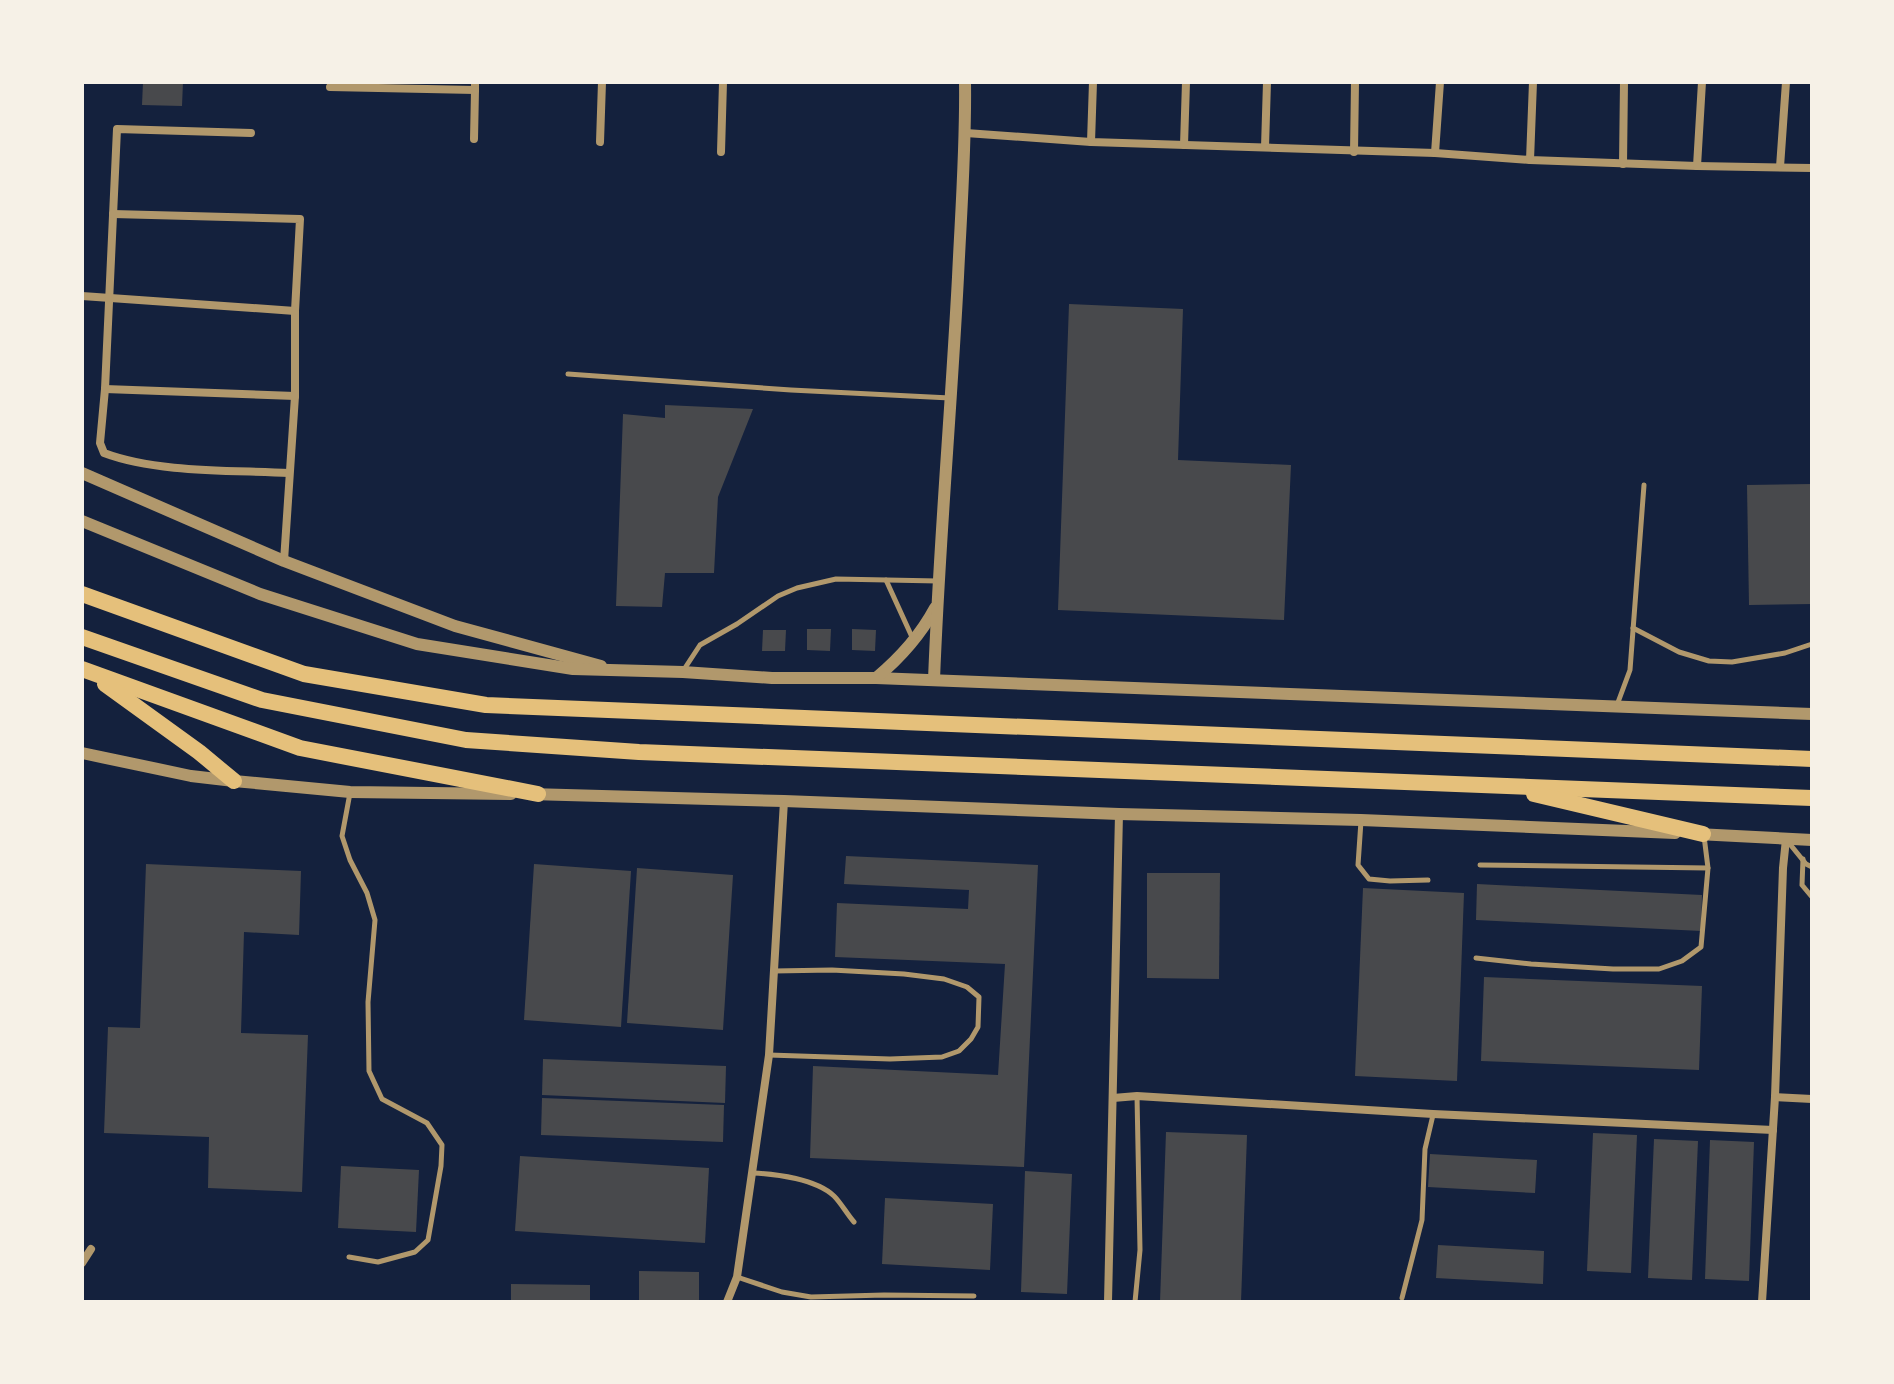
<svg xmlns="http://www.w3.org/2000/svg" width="1894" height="1384" font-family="Montserrat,sans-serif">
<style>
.building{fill:#48494c}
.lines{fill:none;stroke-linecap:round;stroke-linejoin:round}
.service{stroke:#b1986c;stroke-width:5}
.minor{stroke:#b1986c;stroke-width:8}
.tertiary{stroke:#b1986c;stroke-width:12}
.trunk{stroke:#e5c07b;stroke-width:16}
</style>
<rect width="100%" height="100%" fill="#14213d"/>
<g class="building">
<path d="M143 82H183L182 106 142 105Z"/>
<path d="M1069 304 1183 309 1178 460 1291 465 1284 620 1058 610Z"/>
<path d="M665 405 753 409 718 497 714 573H665L662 607 616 606 623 414 665 418Z"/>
<path d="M1812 484V604L1749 605 1747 485Z"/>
<path d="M807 629H831L830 651 807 650Z"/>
<path d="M852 629 876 630 875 651 852 650Z"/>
<path d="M763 630H786L785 651H762Z"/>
<path d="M846 856 1038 865 1024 1167 810 1158 813 1066 998 1075 1005 964 835 957 837 903 968 909 969 890 844 884Z"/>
<path d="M146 864 301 871 299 935 244 932 241 1033 308 1035 302 1192 208 1188 209 1137 104 1133 108 1027 140 1028Z"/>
<path d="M534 864 631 871 621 1027 524 1020Z"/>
<path d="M637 868 733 875 723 1030 627 1023Z"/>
<path d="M1147 873H1220L1219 979 1147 978Z"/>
<path d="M1477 884 1702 895 1701 931 1476 920Z"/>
<path d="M1363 888 1464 893 1457 1081 1355 1076Z"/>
<path d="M1484 977 1702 986 1699 1070 1481 1061Z"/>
<path d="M543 1059 726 1066 725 1103 542 1095Z"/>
<path d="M542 1098 724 1105 723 1142 541 1135Z"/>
<path d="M1166 1132 1247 1135 1241 1302H1160Z"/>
<path d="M1593 1133 1637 1135 1631 1273 1587 1271Z"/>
<path d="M1654 1139 1698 1141 1692 1280 1648 1278Z"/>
<path d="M1710 1140 1754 1142 1749 1281 1705 1279Z"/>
<path d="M1430 1154 1537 1160 1535 1193 1428 1187Z"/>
<path d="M520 1156 709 1168 705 1243 515 1231Z"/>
<path d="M341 1166 419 1170 416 1232 338 1228Z"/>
<path d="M1025 1171 1072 1174 1067 1294 1021 1292Z"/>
<path d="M885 1198 993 1204 990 1270 882 1264Z"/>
<path d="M1438 1245 1544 1251 1543 1284 1436 1278Z"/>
<path d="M639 1271 699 1272V1302H639Z"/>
<path d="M511 1284 590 1285V1302H511Z"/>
</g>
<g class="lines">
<g class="service">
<path d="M568 374 791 390 950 398"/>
<path d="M886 580 912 637"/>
<path d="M1633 628 1679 652 1709 661 1732 662 1785 653 1812 644"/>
<path d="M683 671 700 645 737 624 778 596 797 588 836 579 938 581"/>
<path d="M1617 705 1630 670 1644 485"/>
<path d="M1361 821 1358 865 1369 879 1390 881 1428 880"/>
<path d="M1789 843 1806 864 1812 867"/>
<path d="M1803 859 1802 885 1812 897"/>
<path d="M1480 865 1708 868"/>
<path d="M1476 958 1531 964 1613 969H1659L1682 961 1701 947 1708 868 1704 836"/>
<path d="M769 1055 890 1059 942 1057 959 1051 971 1039 978 1027 979 997 967 987 944 979 904 974 832 970 774 971"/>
<path d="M753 1173C777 1174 816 1179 834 1196 841 1203 847 1214 854 1222"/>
<path d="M349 1257 378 1262 415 1252 428 1240 441 1166 442 1145 427 1123 382 1099 369 1071 368 1002 375 920 367 893 350 860 342 836 350 793"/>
<path d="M737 1277 782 1292 811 1297 884 1295 974 1296"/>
<path d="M1402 1298 1422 1220 1425 1149 1433 1115"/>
<path d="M1135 1302 1140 1250 1137 1096"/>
</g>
<g class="minor">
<path d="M330 87 475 90V82"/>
<path d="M251 133 117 129 105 389 100 443 104 453C157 473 232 470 289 473"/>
<path d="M966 133 1091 142 1435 153 1530 160 1697 166 1812 168"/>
<path d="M474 139 475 90"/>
<path d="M600 142 602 82"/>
<path d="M1091 142 1093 82"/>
<path d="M1184 145 1186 82"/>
<path d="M1265 147 1267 82"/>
<path d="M721 152 723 82"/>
<path d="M1354 152 1355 82"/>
<path d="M1435 153 1440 82"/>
<path d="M1530 160 1533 82"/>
<path d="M1623 164 1624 82"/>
<path d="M1697 166 1702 82"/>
<path d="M1780 167 1786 82"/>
<path d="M113 214 300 219 295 311V396L284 561"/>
<path d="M82 296 295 311"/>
<path d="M105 389 295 396"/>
<path d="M1775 1097 1812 1099"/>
<path d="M1113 1098 1137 1096 1433 1114 1773 1130"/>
<path d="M82 1263 91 1249"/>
<path d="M727 1302 737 1277 769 1055 784 801"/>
<path d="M1108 1302 1119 814"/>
<path d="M1762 1302 1775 1097 1783 868 1786 839"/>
</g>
<g class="tertiary">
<path d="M82 473 284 561 455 626 601 666"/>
<path d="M82 521 260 594 417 644 573 669 683 672 772 678H876L1812 714"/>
<path d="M876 678C900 658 920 636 935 608"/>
<path d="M934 680C939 546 951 412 958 277 961 212 966 147 965 82"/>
<path d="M82 753 191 776 234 781 350 792 511 794"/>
<path d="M530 794 784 801 1119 814 1361 820 1675 833"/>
<path d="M1697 834 1812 840"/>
</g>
<g class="trunk">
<path d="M82 594 304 674 486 705 1812 759"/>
<path d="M82 637 262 700 466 740 639 752 1812 798"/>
<path d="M82 669 300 748 538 794"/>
<path d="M105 684 199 752 234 781"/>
<path d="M1534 794 1703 834"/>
</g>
</g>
<rect width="1894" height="1384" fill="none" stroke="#f6f1e7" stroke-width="168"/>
</svg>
